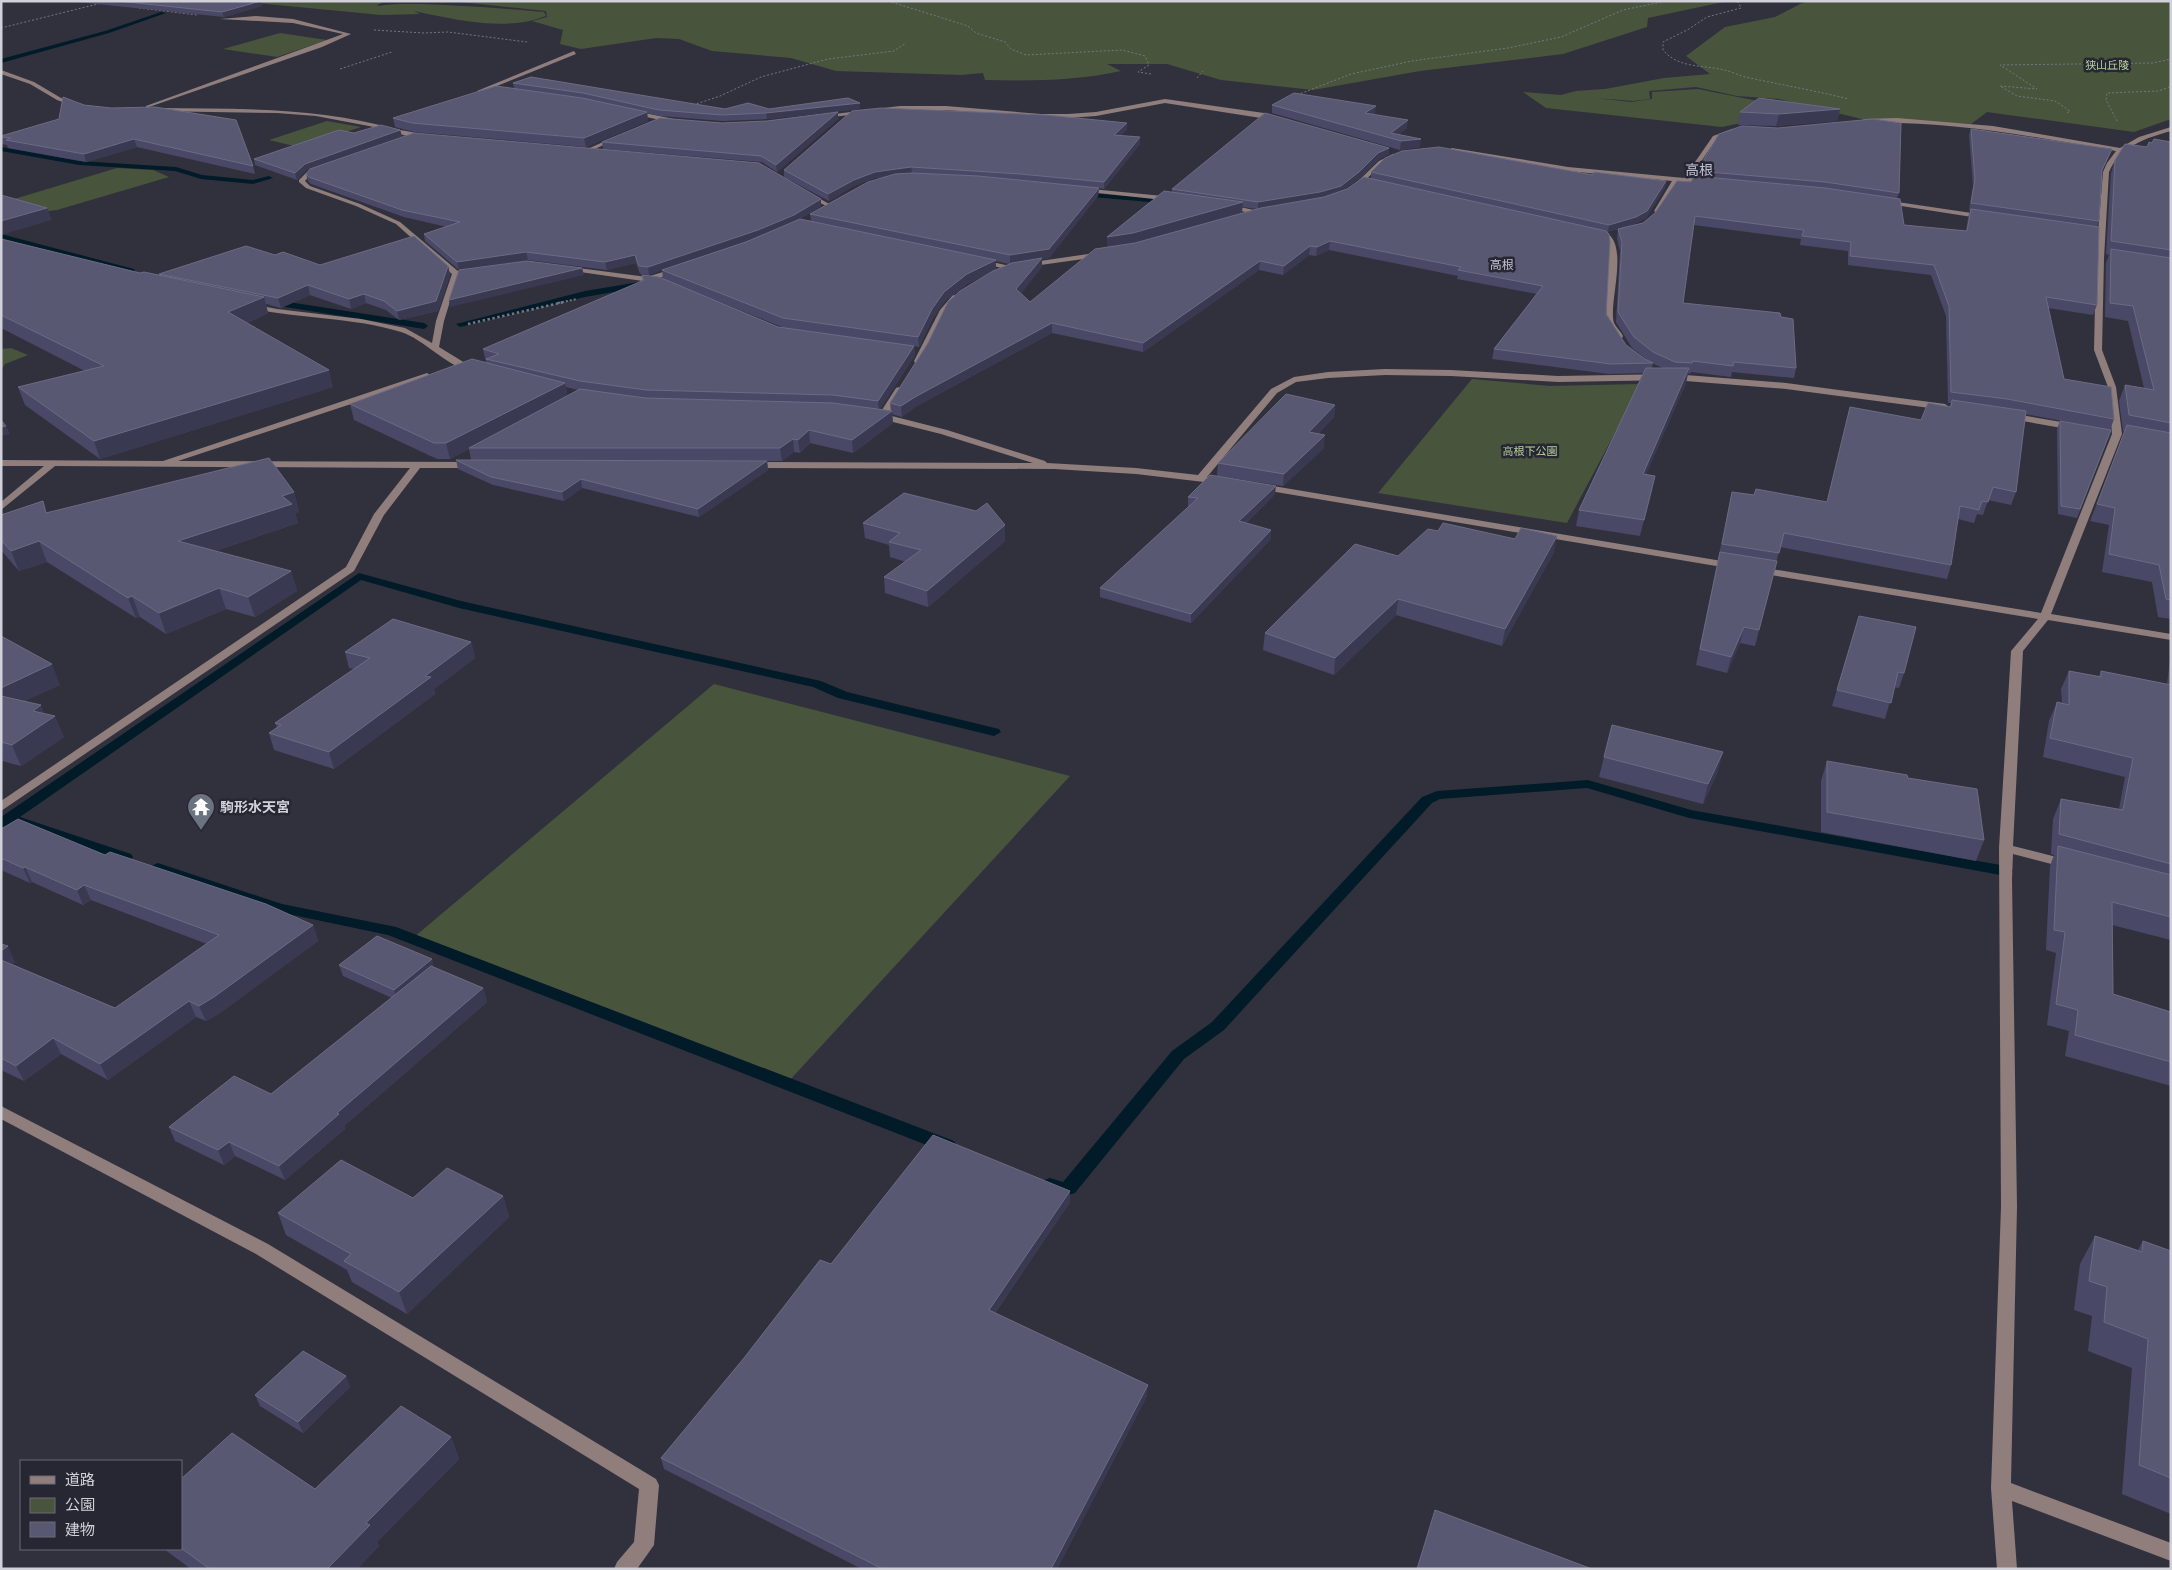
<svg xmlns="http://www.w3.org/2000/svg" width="2172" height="1570" font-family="'DejaVu Sans','Noto Sans JP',sans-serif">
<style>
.green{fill:#49543c}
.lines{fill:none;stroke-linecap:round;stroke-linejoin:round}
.stream{fill:#011c28;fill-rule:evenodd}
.path-far2{stroke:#767682;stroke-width:1;stroke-dasharray:2 2;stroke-linecap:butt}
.path-far1{stroke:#767682;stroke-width:2;stroke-dasharray:2 2;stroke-linecap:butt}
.path{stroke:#767682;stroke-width:2.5;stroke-dasharray:2.5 2.5;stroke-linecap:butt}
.minor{fill:#907e7d;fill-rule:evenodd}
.wall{fill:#494967;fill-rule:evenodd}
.shaded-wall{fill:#393951}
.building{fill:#585873;stroke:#6b6b83}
.labels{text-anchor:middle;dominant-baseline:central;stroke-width:5;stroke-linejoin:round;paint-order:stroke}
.far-park-label{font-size:11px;fill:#b6d198;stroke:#272734}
.far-neighbourhood-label{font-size:12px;fill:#c0c1d2;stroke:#272734}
.far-quarter-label{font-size:14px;fill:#c0c1d2;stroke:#272734}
.poi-label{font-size:14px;font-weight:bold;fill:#d1d1da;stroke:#272734;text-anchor:start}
</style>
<rect width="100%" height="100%" fill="#31313e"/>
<g class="green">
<path d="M105 1H386L377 5 379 6C405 0 510 9 544 12L546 16C539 18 531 21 524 22 478 29 432 13 387 6L414 11 420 14 381 15 247 2Z"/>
<path d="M450 1H1728L1648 18 1647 27 1563 54 1420 71 1313 90 1221 80 1167 64H1107L1121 71C1076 81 1031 81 985 80L983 73 961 75 836 71 791 58 712 51 679 39 656 38 581 49 560 44 563 30 532 21 547 17 546 11Z"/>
<path d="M1809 1H2171V119L2134 132 1987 112 1971 124 1870 121 1779 99 1737 96 1696 87 1649 91 1650 99 1633 101 1595 98 1631 102 1652 99V92L1698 89 1758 101 1741 123 1722 127 1546 108 1523 92 1561 95 1576 91 1605 89 1664 78 1710 74 1686 56 1725 27 1775 17 1800 4Z"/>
<path d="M280 33 327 40 277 57 223 49Z"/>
<path d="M327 121 361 127 298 147 269 140Z"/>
<path d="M117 168 153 170 169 177 57 210 33 213 1 203Z"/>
<path d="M11 348 28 355 5 364 1 370V349Z"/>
<path d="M1472 379 1550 386 1641 384 1567 523 1378 493Z"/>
<path d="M714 684 1070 776 789 1081 413 938Z"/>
</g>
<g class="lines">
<g class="stream">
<path d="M161 12 166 13 109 33 1 63V59L105 31Z"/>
<path d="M1 147 79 161 176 167 202 175 253 180 269 176 273 178 253 184 201 179 175 171 79 165 1 151Z"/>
<path d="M1078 192 1172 200 1176 202 1172 204 1081 196H1078Z"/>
<path d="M1 234 134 269 135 271 131 273 1 238Z"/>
<path d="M645 281 649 284 648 286 585 297 460 327 456 324 585 291Z"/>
<path d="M269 299 424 323 428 326 424 329 266 304V300Z"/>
<path d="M359 573 461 601 821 681 847 692 999 729 1001 732 994 736 838 698 813 687 459 608 361 580 20 817 131 854 133 857 131 860H121L11 824 1 828V817Z"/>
<path d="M1588 780 1691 810 2006 866 2011 868 2013 871 2011 874 2006 876 1689 818 1587 788 1440 799 1432 803 1224 1030 1184 1059 1075 1193C1063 1197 1048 1198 1041 1185L1044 1180 1050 1178 1063 1182 1172 1051 1212 1022 1422 797 1437 791Z"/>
<path d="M158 863 282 904 396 927 954 1141 957 1146 954 1151 948 1153 942 1151 388 935 274 911 153 871 151 868 153 865Z"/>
</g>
<g class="path-far2">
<path d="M888 1 968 26 976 33 1005 42 1011 49 1026 55 1122 50 1145 56 1149 65 1138 72 1151 74"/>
<path d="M1733 1 1738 2 1741 8 1707 17 1689 29 1663 42V50C1680 70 1705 64 1728 71 1735 73 1742 77 1750 78 1783 85 1816 91 1849 99"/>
<path d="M139 8 197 15"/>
<path d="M1 28 110 1"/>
<path d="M374 30 424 33 448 32 527 42"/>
<path d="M340 69 392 52"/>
<path d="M1197 78 1203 71"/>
<path d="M1297 95 1351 74 1412 61 1508 48 1561 37 1623 10 1666 1"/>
<path d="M693 105 720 96 761 77 828 59 894 51 906 43"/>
<path d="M2067 113 2070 111 2055 101 2017 96 2000 86 2037 89 2000 65 2153 63 2171 59"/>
<path d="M2117 121 2106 100 2107 93 2158 91 2171 87"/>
</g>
<path class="path-far1" d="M558 303 577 299"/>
<path class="path" d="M468 324 564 302"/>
<g class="minor">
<path d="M256 16 293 19 351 34 322 47 146 108V106L343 34 293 23 220 19Z"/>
<path d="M574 51 576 54 482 92 477 91Z"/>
<path d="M1 70 34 82 61 98 82 106 79 108 57 100 30 84 1 74Z"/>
<path d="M1165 99 1264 113 1283 119 1280 121 1165 103 1096 116 1068 118H1041L946 110H900L821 118 818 116 900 106H946L1041 114H1068L1096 112Z"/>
<path d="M156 108C237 109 317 107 395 129 404 131 421 133 428 137L425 139 414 138 374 127 316 116 277 113 154 111Z"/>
<path d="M630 110 674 119 677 121 674 123 628 113Z"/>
<path d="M1897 118 1993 126 2120 148 2139 137 2171 127V131C2146 138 2120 146 2109 172L2104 258 2102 350 2116 387 2122 434 2051 614 2171 634V640L2048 620 2023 651 2013 846 2072 861 2074 864 2067 868 2013 854 2012 880 2017 1207 2011 1483 2171 1543V1561L2012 1501 2017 1569H1997L1991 1488 2001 1207 1999 848 2011 651 2038 619 1759 573 1754 570 1759 567 2041 613 2112 434 2108 387 2094 350 2096 258 2103 172 2107 163 2116 151C2032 136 1950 121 1864 123L1861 121 1864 119Z"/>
<path d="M1732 129 1737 130 1717 138 1690 178 1710 181V183L1678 181 1660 211 1657 213 1654 211 1672 181 1568 171 1449 150 1452 148 1568 167 1684 178 1713 136Z"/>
<path d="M614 137 619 138 586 153 581 152Z"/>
<path d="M1393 154 1398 155 1383 163 1357 188H1353V186L1379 161Z"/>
<path d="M318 168 323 169 311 174 305 181 310 186 360 204 400 222 459 272 444 321 439 347 465 363 478 368V372C456 375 423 338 401 332 352 317 299 319 249 308L248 306 252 304 277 309 361 319 405 328 432 343 436 321 452 274 396 224 356 206 306 188 299 182V180L307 172Z"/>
<path d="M1081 188 1173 197 1176 199 1173 201 1079 191V189Z"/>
<path d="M804 192H808L831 205 826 206 804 194Z"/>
<path d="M1884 200 1985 215 1988 217 1985 219 1882 203 1881 202Z"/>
<path d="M1225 204 1259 211 1262 213 1259 215 1223 207 1222 206Z"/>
<path d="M1592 230C1637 227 1607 301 1614 323 1616 327 1621 332 1623 336L1622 338H1616L1606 323 1609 247 1606 240 1592 234Z"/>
<path d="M1102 252H1105V256L1026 267 1022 265 1026 263Z"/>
<path d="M978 259 1010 266 1014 268 1010 270 981 263 977 261Z"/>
<path d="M563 266 647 277 679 267 683 269 657 279 661 281 657 283 566 270H563Z"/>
<path d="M953 295 960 297 947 311 922 361 915 363 914 361 940 310Z"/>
<path d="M1385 369 1451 370 1558 376 1673 374 1786 383 1945 404 1949 407 1945 410 1786 389 1673 380 1558 382 1451 376 1385 375 1328 378 1296 382 1277 393 1207 477 1224 479 1226 481 1221 484 1136 474 1054 469 752 468 747 465 752 462 1033 463 941 434 873 417V413H880L896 388 899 387 903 390 888 415 947 430 1045 461 1047 463 1136 468 1198 475 1271 389 1294 377 1328 372Z"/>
<path d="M427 373 431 376 430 378 178 461 474 462 479 465 474 468H420L384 515 354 571 1 811V801L346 567 374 514 410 468 55 466 1 510V502L44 466H1V460L163 461Z"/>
<path d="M2009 413 2073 424 2078 427 2073 430 2006 418 2005 416Z"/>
<path d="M1261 484 1734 563 1739 566 1734 569 1258 489 1256 487Z"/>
<path d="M1 1106 268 1244 656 1479 659 1485 654 1545 637 1569H614L617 1562 634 1542 639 1489 256 1254 1 1119Z"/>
</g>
</g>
<g class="wall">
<path d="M67 1H261L262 6 224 17Z"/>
<path d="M513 83 725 109H860L767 119 723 121 660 116 647 113 648 121 586 147 414 132 395 127 393 118 514 88Z"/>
<path d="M1272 105 1375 114 1374 115 1407 128 1399 134 1420 147 1400 150 1272 113Z"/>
<path d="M1840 109 1837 121 1776 126 1738 125 1740 112Z"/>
<path d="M838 112V119L777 172 762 162 603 149 602 142 722 123 767 121Z"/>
<path d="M59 119 253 166 255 174 137 147 86 162 8 148 7 145 2 144 1 136Z"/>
<path d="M1127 129 1120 136 1140 137V144L1104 189 1099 188 1098 196 1049 258 1042 259V267L1021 293 1030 302 1107 247 1172 192V189L1389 148V154L1378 160 1359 179 1343 190 1371 178V172L1593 175 1666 181 1665 188 1646 218 1634 224 1623 228 1643 223 1691 182 1696 176 1697 171 1719 134 1899 193 1897 198 1904 225 1966 231 1968 218 1970 210H1969L1973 186 1969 135 1971 129 2112 149 2102 172 2099 221 2097 227V305L2093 315 2048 308 2064 379 2114 419 2110 430 2025 414 2016 492 2011 505 1988 500 1983 515 1977 514 1974 523 1958 519 1951 565 1947 579 1780 547 1755 646 1740 643 1727 673 1696 665 1732 492 1754 495 1827 502 1921 420 1949 407 1951 403H1948L1946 316 1931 275 1848 265V251L1800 245 1801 239 1694 225 1683 303 1781 317 1796 368 1794 378 1732 372 1731 377 1691 372 1690 374 1688 373 1686 383 1646 474 1655 476 1640 536 1576 526 1579 510 1643 373 1609 374 1492 359 1494 349 1537 294 1457 279 1458 276 1329 250 1316 256 1309 255 1283 275 1259 270 1143 352 1052 333 915 407 902 417 892 414 893 423 853 453 810 443 800 453 794 452 782 461 471 460 469 449 450 459H437L354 420 350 404 486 362 483 349 643 281 642 275 663 279 662 270 649 275 640 274 636 263 607 270 528 260 459 270 425 241 424 234 447 227 404 217 311 184 308 181 306 174 310 169 306 170 297 180 255 165 254 159 354 133 400 130 402 136 329 162 821 199V206L800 219 811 221 810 214 888 177 875 178 854 186 829 201 784 177V170ZM1242 207 1257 209 1242 213ZM1618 229 1617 238 1620 251 1616 322 1632 348 1650 362 1645 359 1626 345 1606 314 1607 232ZM996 261 1009 264 890 403 891 411 880 409 915 355 914 346 919 347 933 318 944 302 967 284 996 270ZM695 292 782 327H778ZM1653 363 1654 364 1663 368H1652ZM566 387 578 390 567 396Z"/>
<path d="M2171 142V619L2158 617 2152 582 2102 572 2109 525 2090 521 2125 432 2123 431 2119 401 2125 385 2144 388 2128 321 2105 317 2106 263 2109 255 2106 254 2111 173 2115 160 2147 147 2152 143Z"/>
<path d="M1 239 140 273 160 275 159 274 275 255 320 265 448 266 450 275 438 311 399 320 386 310 366 303 351 309 310 295 281 308 266 304 268 313 247 323 333 387 100 459 25 405 18 387 85 371 1 328Z"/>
<path d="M1335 405 1334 417 1318 434 1324 448 1283 486 1217 476 1218 463Z"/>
<path d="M2060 421 2111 430 2077 518 2058 514 2057 429Z"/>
<path d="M456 460 767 461 768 470 699 517 582 488 564 501 493 485 458 469Z"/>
<path d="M294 492 299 512 295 513 298 523 215 551 291 571 297 591 255 617 226 609 166 634 140 617 136 618 47 562 19 571 1 550V515L47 512Z"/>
<path d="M1275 494 1246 523 1271 539 1191 623 1100 597V588L1189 506H1188V497Z"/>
<path d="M863 523 1005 541 928 607 885 593 884 577 906 562 890 557 889 545 865 538Z"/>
<path d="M1438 531 1554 552 1502 646 1396 615 1334 675 1263 650 1265 633 1398 556Z"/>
<path d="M1859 616 1904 673 1899 688 1894 687 1885 719 1832 706Z"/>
<path d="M1 636 60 685 24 701 44 713 64 737 21 766 2 761 1 762Z"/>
<path d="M471 642 475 658 434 689 435 694 334 769 274 750 269 733 277 728 275 723 354 669 349 668 345 652Z"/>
<path d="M2171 652V940L2112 925 2113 994 2171 1012V1086L2065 1056 2069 1031 2047 1025 2056 953 2046 950 2050 866 2054 855 2051 854 2053 819 2061 799 2119 809 2125 777 2043 757 2049 721 2057 702 2062 703 2061 689 2069 671 2099 676 2101 671 2167 684Z"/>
<path d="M1604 757 1718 771 1703 804 1599 777Z"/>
<path d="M1827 761 1908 778 1984 840 1976 861 1821 832V781Z"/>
<path d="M1 829 105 855 313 925 318 941 220 1013 206 1021 196 1017 108 1080 61 1054 24 1081 1 1070V944L15 962 12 964 115 1008 207 944 91 900 83 905 32 882 30 883 1 870Z"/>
<path d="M339 965 434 968 483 988 487 1002 344 1126 345 1129 285 1180 235 1156 224 1165 175 1141 169 1127 271 1094 392 998 343 976Z"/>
<path d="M1070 1191V1202L995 1313 1147 1396 1057 1569H862L664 1469 661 1458 831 1264Z"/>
<path d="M503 1196 509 1217 407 1314 352 1282 347 1270 286 1235 278 1213 413 1198Z"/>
<path d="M2095 1236 2138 1250 2143 1241 2171 1251V1514L2122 1494 2132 1368 2088 1351 2092 1316 2074 1310 2080 1264Z"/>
<path d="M346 1376 350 1387 303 1433 260 1406 255 1395Z"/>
<path d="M451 1437 459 1459 377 1542 379 1546 357 1569H191L164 1549H181L315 1489Z"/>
</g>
<g class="shaded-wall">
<path d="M261 1 262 6 224 17 222 12Z"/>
<path d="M860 103V109L767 119 766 113Z"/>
<path d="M1376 106 1375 114 1364 122 1365 113Z"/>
<path d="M1840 109 1837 121 1776 126 1779 114Z"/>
<path d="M647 112 648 121 586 147 584 138Z"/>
<path d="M838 112V119L777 172 776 165Z"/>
<path d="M1408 120 1407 128 1393 139 1391 133Z"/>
<path d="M1127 123V129L1114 142V135Z"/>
<path d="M400 130 402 136 306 170 297 180 295 173 305 164Z"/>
<path d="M1140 137V144L1104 189V182Z"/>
<path d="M134 139 137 147 86 162 84 154Z"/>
<path d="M1421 139 1420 147 1400 150 1401 141Z"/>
<path d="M1389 148V154L1378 160 1359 179 1340 192 1320 199 1258 209V202Z"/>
<path d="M911 167 912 173 875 178 854 186 829 201 828 194 854 180 875 172Z"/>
<path d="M1666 181 1665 188 1646 218 1634 224 1608 232 1609 225Z"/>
<path d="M1099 188 1098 196 1049 258 1042 259V267L1017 298 1010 264V255Z"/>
<path d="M821 199V206L795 222 758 237 649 275 648 267Z"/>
<path d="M1243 202 1242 213 1133 244 1107 248V237Z"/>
<path d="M47 208 52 220 1 235V221Z"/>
<path d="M1330 241 1329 250 1316 256 1317 247Z"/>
<path d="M1310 246 1309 255 1283 275 1284 266Z"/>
<path d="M526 252 528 260 459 270 457 262Z"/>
<path d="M635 255 636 263 607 270 605 262Z"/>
<path d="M996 260V270L967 284 944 302 933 318 919 347 918 337 932 309 944 292 967 274Z"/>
<path d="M1260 261 1259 270 1143 352V343Z"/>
<path d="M448 266 450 275 438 311 399 320 397 311Z"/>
<path d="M582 268 584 275 450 307 449 300Z"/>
<path d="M308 285 310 295 281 308 278 298Z"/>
<path d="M364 294 366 303 351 309 349 299Z"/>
<path d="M264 297 268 313 233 329 228 312Z"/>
<path d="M1052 323V333L915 407 902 417 901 406 915 397Z"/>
<path d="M914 346 915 355 879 411 878 401Z"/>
<path d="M1689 368 1686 383 1640 489 1643 474Z"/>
<path d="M329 370 333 387 100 459 94 441Z"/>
<path d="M565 383 568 398 469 448V449L450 459 446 443Z"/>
<path d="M1335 405 1334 417 1308 444 1309 432Z"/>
<path d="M892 411 893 423 853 453 852 440Z"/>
<path d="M6 426 10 434 1 436V427Z"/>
<path d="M809 430 810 443 800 453 798 440Z"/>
<path d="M1325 435 1324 448 1283 486 1284 474Z"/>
<path d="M793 439 794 452 782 461 780 448Z"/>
<path d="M767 461 768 470 699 517 698 509Z"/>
<path d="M1655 476 1652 492 1640 536Z"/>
<path d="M581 479 582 488 564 501 562 492Z"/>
<path d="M1276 486 1275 494 1238 530 1239 521Z"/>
<path d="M294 492 299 512 295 513 298 523 185 561 178 541 282 496Z"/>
<path d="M1005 525V541L928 607 927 591Z"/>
<path d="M1271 530V539L1191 623V614Z"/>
<path d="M1557 536 1554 552 1502 646 1505 629Z"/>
<path d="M39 541 47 562 19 571 11 551Z"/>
<path d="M291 571 297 591 255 617 248 597Z"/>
<path d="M219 588 226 609 166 634 159 613Z"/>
<path d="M132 596 140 617 136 618 128 598Z"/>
<path d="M1398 599 1396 615 1334 675 1335 658Z"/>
<path d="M1744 627 1740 643 1727 673 1731 657Z"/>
<path d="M471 642 475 658 434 689 435 694 334 769 329 752 425 676Z"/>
<path d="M52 664 60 685 1 712V688Z"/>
<path d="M41 705 47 721 55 716 64 737 21 766 12 745 33 711Z"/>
<path d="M1723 752 1718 771 1703 804 1708 784Z"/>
<path d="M25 867 32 882 30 883 23 868Z"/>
<path d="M84 885 91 900 83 905 77 890Z"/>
<path d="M313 925 318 941 220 1013 206 1021 199 1006Z"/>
<path d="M8 946 15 962 1 972V951Z"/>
<path d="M432 959 435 970 397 1000 394 990Z"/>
<path d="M483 988 487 1002 344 1126 345 1129 285 1180 279 1166 337 1113Z"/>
<path d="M189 1001 196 1017 108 1080 100 1064Z"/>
<path d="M53 1038 61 1054 24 1081 16 1066Z"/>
<path d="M229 1142 235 1156 224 1165 218 1150Z"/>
<path d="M1070 1191V1202L989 1321V1310Z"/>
<path d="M503 1196 509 1217 407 1314 399 1292Z"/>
<path d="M346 1376 350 1387 303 1433 298 1422Z"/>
<path d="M1148 1385 1147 1396 1057 1569H1051Z"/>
<path d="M451 1437 459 1459 377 1542 379 1546 357 1569H327L366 1523Z"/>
</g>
<g class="building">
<path d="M118 1H261L222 12Z"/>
<path d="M531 77 725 109 748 103 769 109 848 98 860 103 766 113 722 115 659 110 583 93 513 83Z"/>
<path d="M496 86 582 98 647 112 584 138 412 123 393 118Z"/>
<path d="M1294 93 1376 106 1365 113 1408 120 1391 133 1421 139 1401 141 1272 105Z"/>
<path d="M63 97 84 105 111 108 155 107 236 120 253 166 134 139 84 154 6 140 11 138 1 137V136L59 119Z"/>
<path d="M1759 98 1840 109 1779 114 1740 112Z"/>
<path d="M881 108 1046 115 1127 123 1114 135 1140 137 1104 182 1020 174 911 167 875 172 854 180 828 194 784 170 852 111Z"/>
<path d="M838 112 776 165 761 156 602 142 660 118 722 123 767 121Z"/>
<path d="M1265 113 1389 148 1378 153 1359 172 1341 186 1320 192 1258 202 1172 189Z"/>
<path d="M1873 119 1901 123 1899 193 1825 182 1697 171 1719 134 1742 126 1778 128Z"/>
<path d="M381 125 400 130 305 164 295 173 254 159 339 130 354 133Z"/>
<path d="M1971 129 2112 149 2102 170 2099 221 1971 203 1975 179Z"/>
<path d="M414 133 759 163 821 199 794 215 758 230 648 267 639 266 635 255 605 262 526 252 457 262 424 234 460 222 402 210 309 177 306 174 310 169Z"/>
<path d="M2154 139 2171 142V250L2111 241 2115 160 2125 144 2147 147 2149 142 2152 143Z"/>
<path d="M1439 147 1593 175 1594 172 1666 181 1647 211 1636 217 1609 225 1371 172 1385 158 1402 151Z"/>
<path d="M912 173 978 176 1099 188 1049 249 1010 255 810 214 868 182 895 174Z"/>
<path d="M1694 176 1825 188 1900 199 1904 225 1967 231 1971 209 2099 227 2097 305 2046 297 2064 379 2111 387 2114 419 2007 399 1951 392 1949 306 1934 265 1850 256 1851 242 1802 236 1804 230 1695 216 1683 303 1780 313 1781 317 1793 319 1796 368 1734 362 1733 366 1693 361 1692 363 1675 362 1653 352 1634 337 1618 312 1622 242 1618 229 1643 223 1655 213 1677 181 1691 182Z"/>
<path d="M1364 177 1606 231 1609 234 1610 242 1606 314 1626 345 1645 359 1653 363 1611 364 1494 349 1543 286 1458 270 1461 267 1330 241 1317 247 1310 246 1284 266 1260 261 1143 343 1052 323 915 397 901 406 890 403 928 343 948 302 960 291 993 271 1012 263 1042 258 1016 289 1030 302 1095 249 1135 243 1261 208 1324 197 1347 189Z"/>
<path d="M1164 191 1243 202 1133 233 1107 237Z"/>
<path d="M1 195 47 208 1 221Z"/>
<path d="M800 219 996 260 967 274 944 292 932 309 918 337 783 318 662 270 746 242Z"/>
<path d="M414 236 448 266 436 301 397 311 384 301 364 294 349 299 308 285 278 298 159 274 246 246 275 255 283 252 320 265Z"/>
<path d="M1 239 140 273 144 272 264 297 228 312 329 370 94 441 18 387 104 366 1 315Z"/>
<path d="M2111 249 2171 258V423L2129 415 2125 385 2154 390 2133 306 2110 303Z"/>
<path d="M527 261 582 268 449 300 459 270Z"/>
<path d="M642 275 659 277 778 327 914 346 878 401 833 395 646 390 580 381 486 359 499 354 483 349 644 280Z"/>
<path d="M472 359 565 383 446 443H434L350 404Z"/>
<path d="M1646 368H1689L1643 474 1655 476 1644 520 1579 510Z"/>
<path d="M580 389 645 398 833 403 892 411 852 440 809 430 798 440 793 439 780 448H469Z"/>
<path d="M1286 394 1335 405 1309 432 1325 435 1284 474 1218 463Z"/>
<path d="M1952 400 2026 411 2016 492 1993 487 1988 502 1982 501 1979 510 1960 506 1951 565 1784 533 1779 553 1722 544 1732 492 1754 495 1756 489 1827 502 1850 407 1921 420 1928 403 1951 407Z"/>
<path d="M1 420 6 426 1 427Z"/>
<path d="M2060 421 2111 430 2080 509 2061 506Z"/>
<path d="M2127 425 2171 433V600L2166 599 2159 565 2109 554 2115 508 2097 504Z"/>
<path d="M269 458 294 492 282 496 292 504 178 541 291 571 248 597 219 588 159 613 132 596 128 598 39 541 11 551 1 540V515L43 501 46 513Z"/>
<path d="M456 460 767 461 698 509 581 479 562 492 491 477Z"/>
<path d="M1210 475 1276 486 1239 521 1271 530 1191 614 1100 588 1198 498 1188 497Z"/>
<path d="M904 493 976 511 987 503 1005 525 927 591 884 577 921 550 889 542 900 533 863 523Z"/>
<path d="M1443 523 1515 539 1521 528 1557 536 1505 629 1398 599 1335 658 1265 633 1355 544 1398 556 1428 529 1438 531Z"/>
<path d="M1720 552 1777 561 1759 630 1744 627 1731 657 1700 649Z"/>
<path d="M1859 616 1916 627 1904 673 1898 672 1891 703 1837 690Z"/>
<path d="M393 619 471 642 425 676 431 677 329 752 269 733 281 725 275 723 370 658 345 652Z"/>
<path d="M1 636 52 664 1 688Z"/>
<path d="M2069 671 2101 677V671L2171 685V864L2059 834 2061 799 2123 810 2133 758 2050 738 2057 702 2069 705Z"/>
<path d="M1 696 41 705 33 711 55 716 12 745 1 742Z"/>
<path d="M1612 725 1723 752 1708 784 1604 757Z"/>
<path d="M1827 761 1907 775 1908 778 1977 789 1984 840 1827 812Z"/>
<path d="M18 819 105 855 110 852 266 904 313 925 214 997 199 1006 189 1001 100 1064 53 1038 16 1066 1 1058V960L115 1008 219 935 84 885 77 890 25 867 23 868 1 858V829Z"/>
<path d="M2058 846 2171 875V917L2112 902 2113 994 2171 1012V1062L2075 1035 2078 1010 2056 1004 2065 932 2054 930Z"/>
<path d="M377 936 432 959 394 990 339 965Z"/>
<path d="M1 944 8 946 1 951Z"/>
<path d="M431 966 483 988 337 1113 339 1114 279 1166 229 1142 218 1150 169 1127 234 1076 271 1094Z"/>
<path d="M933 1135 1070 1191 989 1310 1148 1385 1051 1569H883L661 1458 744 1358 820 1260 831 1264Z"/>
<path d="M341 1160 413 1198 447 1168 503 1196 399 1292 344 1261 351 1254 278 1213Z"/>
<path d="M2095 1236 2142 1252 2143 1241 2171 1251V1478L2139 1465 2148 1339 2104 1322 2107 1287 2089 1281Z"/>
<path d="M303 1351 346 1376 298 1422 255 1395Z"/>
<path d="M401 1406 451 1437 366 1523 370 1525 327 1569H210L181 1548V1479L232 1433 315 1489Z"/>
<path d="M1435 1510 1592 1569H1417Z"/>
</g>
<defs>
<symbol id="temple-pin" viewBox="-11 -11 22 30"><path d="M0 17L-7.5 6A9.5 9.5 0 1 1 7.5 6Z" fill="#6b7280" stroke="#272734"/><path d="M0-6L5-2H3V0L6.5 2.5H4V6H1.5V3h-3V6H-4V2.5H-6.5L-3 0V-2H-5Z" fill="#fff"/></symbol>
</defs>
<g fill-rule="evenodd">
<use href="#temple-pin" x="185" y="791" width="32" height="43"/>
</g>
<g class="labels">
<g class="far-park-label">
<text x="2107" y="65">狭山丘陵</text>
<text x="1530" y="451">高根下公園</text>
</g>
<g class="far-neighbourhood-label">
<text x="1502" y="265">高根</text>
</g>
<g class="far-quarter-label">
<text x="1699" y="170">高根</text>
</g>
<g class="poi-label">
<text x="220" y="807">駒形水天宮</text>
</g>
</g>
<rect width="2172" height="1570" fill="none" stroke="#d1d1da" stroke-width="5"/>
<rect x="20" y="1460" width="162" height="90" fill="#272734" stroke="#6b6b76"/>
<rect x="30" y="1476" width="25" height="8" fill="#907e7d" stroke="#6b6b76"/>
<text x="65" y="1485" font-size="15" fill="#d1d1da">道路</text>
<rect x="30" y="1498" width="25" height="15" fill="#49543c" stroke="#6b6b76"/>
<text x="65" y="1510" font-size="15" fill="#d1d1da">公園</text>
<rect x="30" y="1522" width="25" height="15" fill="#585873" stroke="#6b6b76"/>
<text x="65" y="1535" font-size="15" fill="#d1d1da">建物</text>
</svg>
